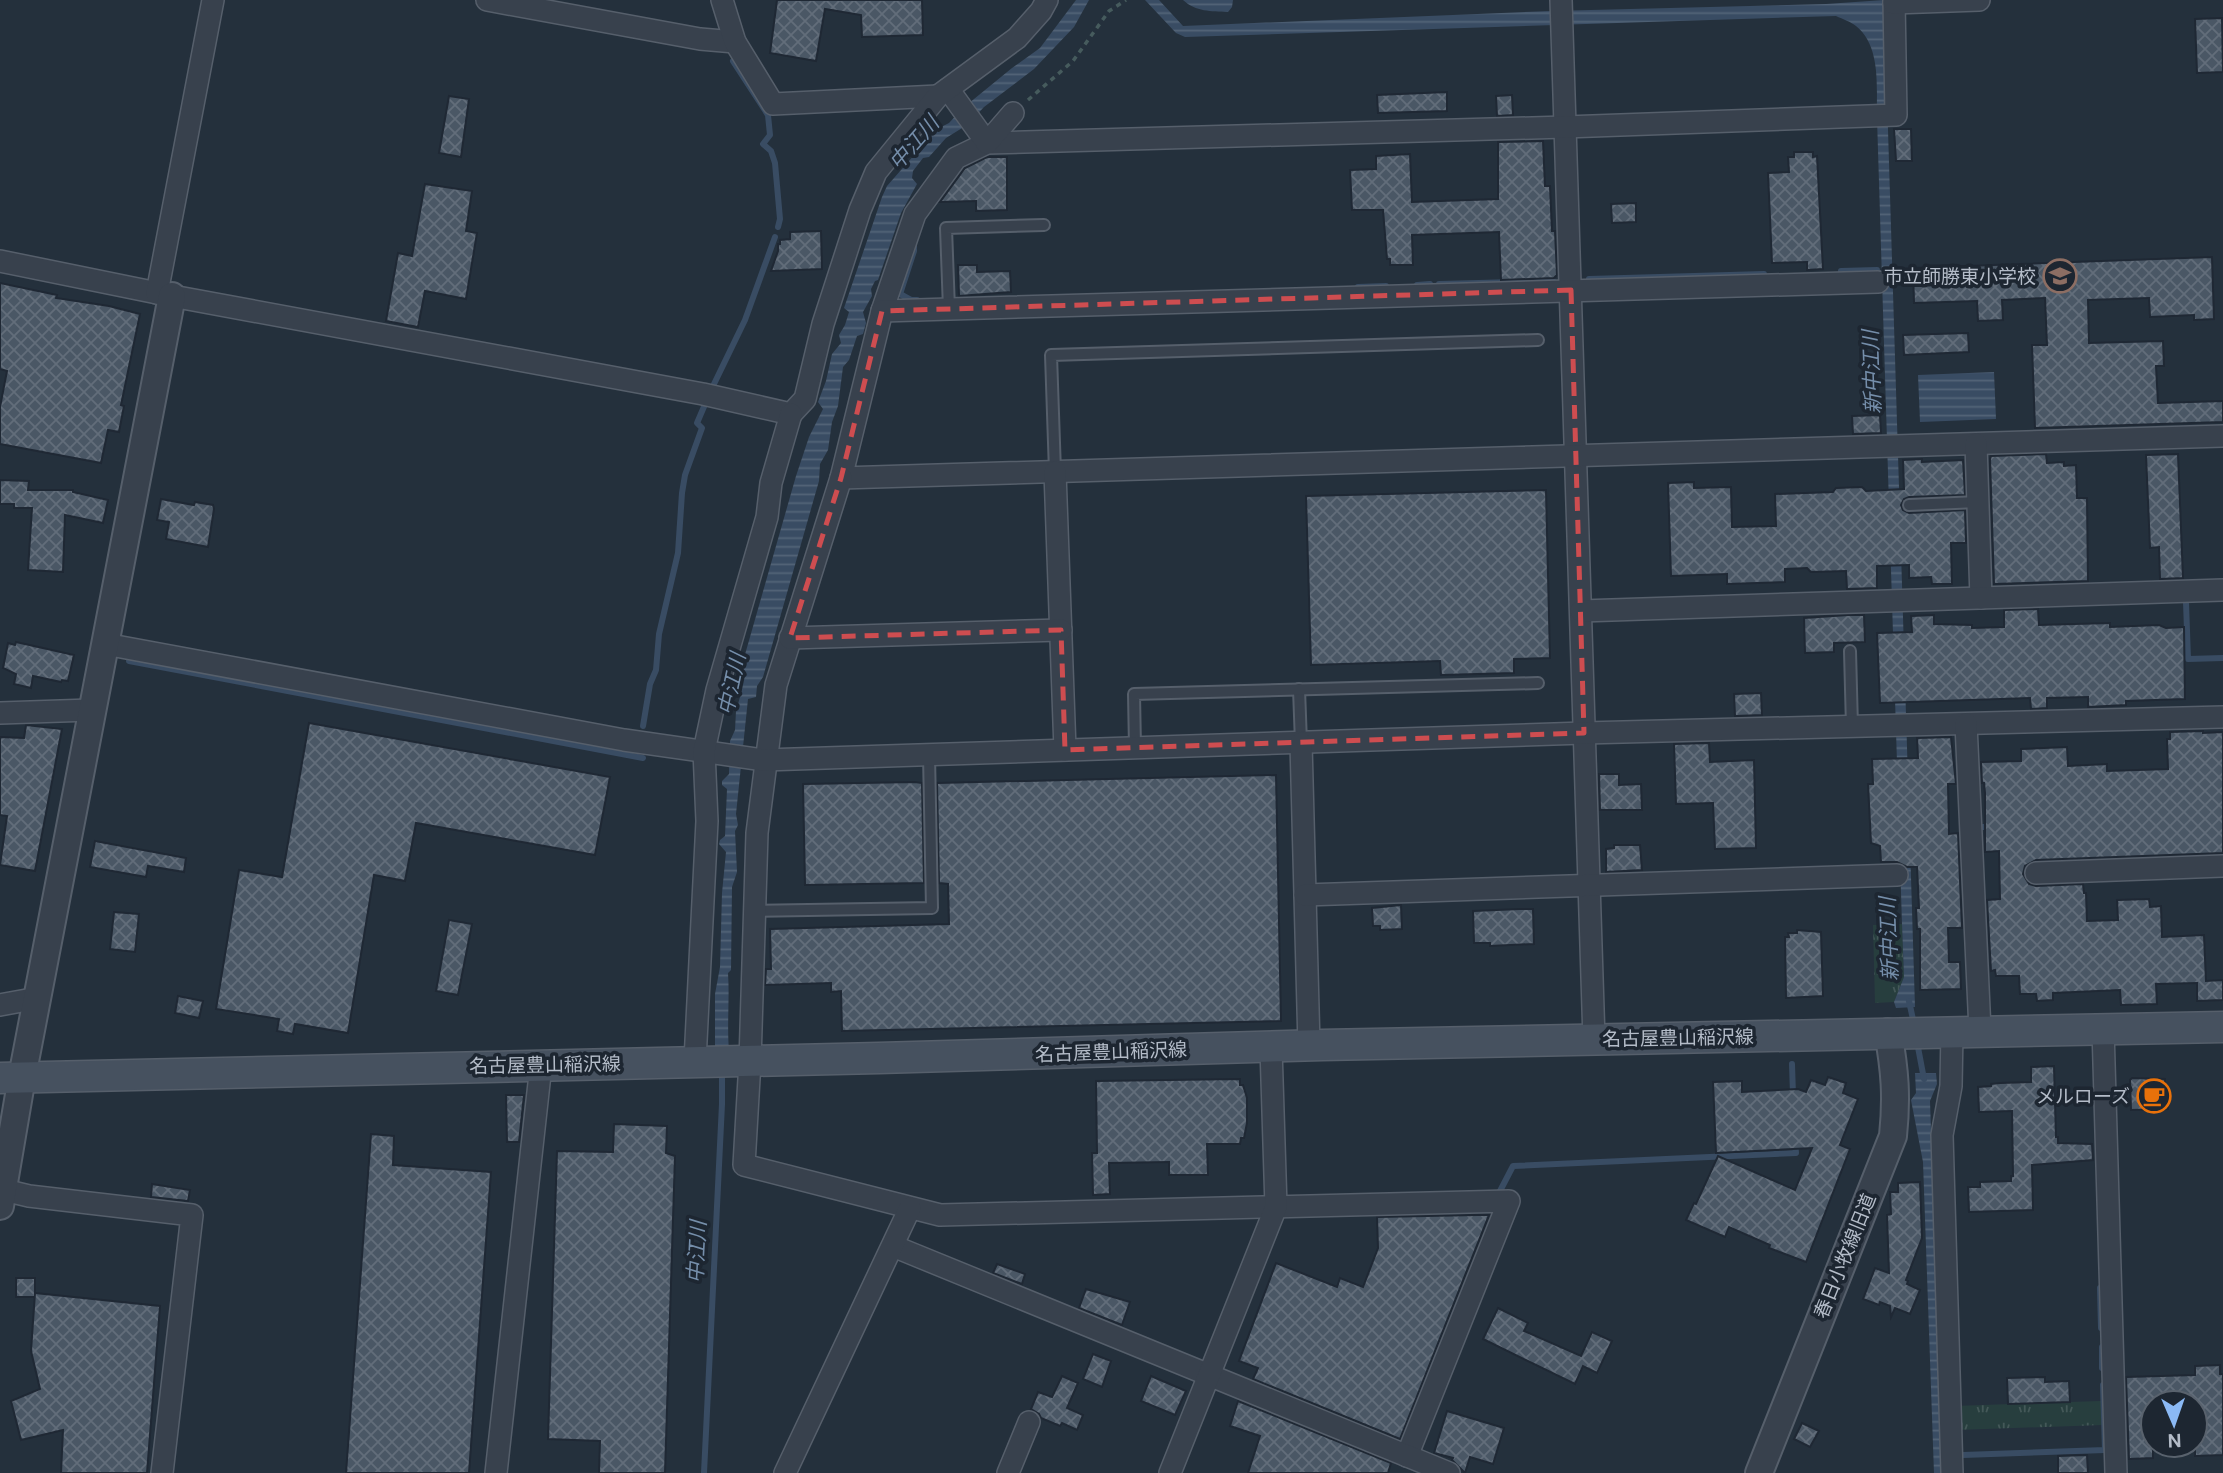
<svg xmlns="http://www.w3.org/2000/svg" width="2223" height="1473" font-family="'DM Sans','Noto Sans JP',sans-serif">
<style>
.grass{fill:url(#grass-tufts)}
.water{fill:url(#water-rules)}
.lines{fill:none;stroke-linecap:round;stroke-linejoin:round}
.stream{stroke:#394c63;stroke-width:6}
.building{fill:url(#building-cross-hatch);stroke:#1f2834;stroke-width:2}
.service-casing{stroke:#565f6b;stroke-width:14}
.minor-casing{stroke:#565f6b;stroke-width:24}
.tertiary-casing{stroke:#565f6b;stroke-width:30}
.secondary-casing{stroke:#565f6b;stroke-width:33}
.path{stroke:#465b5d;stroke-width:3.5;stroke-dasharray:5 5;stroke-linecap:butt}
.service{stroke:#38414d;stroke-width:10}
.minor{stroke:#38414d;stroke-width:21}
.tertiary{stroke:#38414d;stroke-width:26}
.secondary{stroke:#46515f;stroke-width:30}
.marked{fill:none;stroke:#ce4d50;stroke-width:5;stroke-dasharray:14 9;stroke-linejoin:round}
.labels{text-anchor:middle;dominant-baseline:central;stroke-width:7;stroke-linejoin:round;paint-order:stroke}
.poi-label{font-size:19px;fill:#b4bcc8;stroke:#1d2631;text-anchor:end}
.street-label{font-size:19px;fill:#b4bcc8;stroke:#1d2631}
.water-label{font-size:21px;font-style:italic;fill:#758eaa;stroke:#1d2631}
</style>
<defs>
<pattern id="grass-tufts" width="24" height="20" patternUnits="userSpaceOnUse" patternTransform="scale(1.75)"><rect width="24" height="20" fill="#273e3e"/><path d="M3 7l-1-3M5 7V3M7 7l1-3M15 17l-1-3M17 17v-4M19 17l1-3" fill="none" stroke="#445858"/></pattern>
<pattern id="water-rules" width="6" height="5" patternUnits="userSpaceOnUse" patternTransform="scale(1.75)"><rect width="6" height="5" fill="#394c63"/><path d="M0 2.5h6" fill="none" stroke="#536478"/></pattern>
<pattern id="building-cross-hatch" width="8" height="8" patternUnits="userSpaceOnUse" patternTransform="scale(1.75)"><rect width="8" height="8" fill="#4a5765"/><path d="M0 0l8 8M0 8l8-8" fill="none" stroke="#626d7a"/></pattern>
</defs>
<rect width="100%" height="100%" fill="#24303c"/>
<g class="grass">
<path d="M1902 924 1904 977 1894 1002 1875 1003 1873 925Z"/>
<path d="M2101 1401 2102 1425 1956 1430 1955 1406Z"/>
</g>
<g class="water">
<path d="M1076 0H1089L1074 27 1034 69 984 107 967 125 946 138 929 157 923 158 913 171 912 178 917 184 901 213 878 280 875 281 871 289 872 296 863 312 866 323 863 334 857 336 849 360 843 367 838 406 832 422 828 450 820 464 819 481 763 677 757 686 756 697 748 699 736 814 738 825 735 831 737 872 732 887 731 970 728 973C730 1001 726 1030 730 1059L715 1058V994L720 967 722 893 726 852 719 844 720 840 725 836 727 789 722 785V781L729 774 730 741 735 730 736 711 742 690 736 686 796 476 809 437 823 409 818 402 826 381 832 354 841 343 839 335 845 325 849 312 844 308 882 197 887 186 937 129 949 123 963 108 1012 68 1040 48Z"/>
<path d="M1145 0H1159L1183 26 1551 11 1826 4 1884 0 1915 1007 1896 1008 1894 1002 1904 977 1902 924 1877 118C1876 89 1882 47 1856 26 1851 22 1843 19 1836 16L1185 37 1176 33Z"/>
<path d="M1183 0H1233L1232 7 1228 12C1211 11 1196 12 1183 0Z"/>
<path d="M1994 372 1996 419 1920 422 1918 375Z"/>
<path d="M1915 1073H1936L1937 1084 1930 1101 1943 1473H1934L1923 1162 1911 1100 1916 1093Z"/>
</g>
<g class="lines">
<g class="stream">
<path d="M733 61 768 115 770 135 763 144 771 151 775 163 780 219 778 227"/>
<path d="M914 242V251L900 294 911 300H917"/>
<path d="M1841 271 1877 270"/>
<path d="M1589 279 1764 274"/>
<path d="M1439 284 1553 281"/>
<path d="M1417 285 1430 284"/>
<path d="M1358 287 1386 286"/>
<path d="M714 384 745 320 775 237"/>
<path d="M2186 602 2188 659 2223 658"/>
<path d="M129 661 643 758"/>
<path d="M643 726 650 684 656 670 659 634 678 553 682 493 685 475 702 428 697 423 706 402"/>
<path d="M1981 827H1994"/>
<path d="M1909 1001 1914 1024"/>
<path d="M1917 1042 1924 1079"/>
<path d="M1792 1064 1793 1095"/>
<path d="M1500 1191 1513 1166 1796 1153 1795 1141"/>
<path d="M2100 1288 2101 1328"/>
<path d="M2102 1347V1368"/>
<path d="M1963 1455 2105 1450 2103 1385"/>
<path d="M704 1473 722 1104V1069"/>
</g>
</g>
<g class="building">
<path d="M777 0H922L923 35 862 37 861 15 825 9 816 61 770 53Z"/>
<path d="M2222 18 2223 72 2197 73 2195 19Z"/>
<path d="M1447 92V111L1378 113 1377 95Z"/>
<path d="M1512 95 1513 115 1497 116 1496 96Z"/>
<path d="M449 96 469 99 461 157 439 153Z"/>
<path d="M1894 129H1911L1912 161H1896Z"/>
<path d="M1543 141 1545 186H1550L1552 231H1555L1557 275 1554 278 1501 280 1499 232 1412 235 1413 265H1390V259H1387L1383 210H1352L1350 170 1376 169V156L1410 154 1412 202 1498 199V142Z"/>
<path d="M1794 152H1813V157L1817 156 1823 269 1807 270V262L1772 263 1768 173 1789 172 1788 157H1794Z"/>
<path d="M987 157H1007V210L976 211V201L940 202 965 168Z"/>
<path d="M425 184 472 191 466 231 477 233 466 299 425 291 418 327 386 321 398 253 412 256Z"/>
<path d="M1636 203V222L1612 223 1611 204Z"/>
<path d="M821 231 822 269 771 271 778 251V244H780V240L790 239V232Z"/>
<path d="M2212 257 2214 319 2194 320V315L2150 317 2149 298 2088 300 2089 343 2163 341 2164 366H2156L2158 403 2223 401V422L2035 428 2032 345H2047L2045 298 2002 300 2003 320 1978 321 1977 301 1914 303 1913 268Z"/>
<path d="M958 265H977V272L1010 271 1011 292 959 296Z"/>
<path d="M0 283 57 295 56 298 109 306 140 314 121 405 124 406 119 432 108 430 101 463 0 444V407L7 371 0 369Z"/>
<path d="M1968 333 1969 352 1904 355 1903 335Z"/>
<path d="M1880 415 1881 433 1853 434 1852 416Z"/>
<path d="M2046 454 2047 463 2064 462V466L2076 465 2077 498H2087L2088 581 1994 584 1990 459 1991 456Z"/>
<path d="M2178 454 2183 578 2160 579 2159 547 2150 548 2146 455Z"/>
<path d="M1922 459V462L1963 460 1965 495 1909 497 1904 499 1901 505 1903 510 1909 513 1965 510 1966 543H1951L1952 584H1932L1931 577 1909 578V565L1877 566V588L1847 589 1846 571 1811 572 1807 568 1785 569V582L1727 584V574L1671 576 1668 483 1694 482V488L1731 487 1732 527 1776 526 1775 494 1833 492 1836 488 1862 487 1866 491 1904 489 1903 460Z"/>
<path d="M0 480 29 481 28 490H73V492L108 500 103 523 65 515 63 572 28 570 32 508H14V504H0Z"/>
<path d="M1546 490 1550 658 1514 659V673L1441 675 1440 661 1311 665 1306 496Z"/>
<path d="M161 499 194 505 195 502 213 505 214 509 208 547 166 539 169 522 157 520Z"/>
<path d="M2038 609 2039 625 2110 623V627L2159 625 2166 628 2184 627 2185 699 2126 701V705L2088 707V697L2047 698V708L2031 709 2030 698 1880 703 1877 633 1912 632 1911 616 1934 615V624L1972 625V628L2004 627V610Z"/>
<path d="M1848 615H1864L1865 642 1834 643V652L1805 653 1804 618Z"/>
<path d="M16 642 74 655 68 681 62 680 61 682 33 676 31 688 14 684 16 674 3 668 8 643 15 645Z"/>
<path d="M1761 693 1762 715 1735 716 1734 694Z"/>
<path d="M309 723 610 777 595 855 416 823 405 881 374 875 348 1033 295 1024 293 1034 277 1031 279 1019 216 1009 239 870 282 877Z"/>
<path d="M26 725 62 729 35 871 0 865 7 816 0 815V737L24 738Z"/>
<path d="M2203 731V733L2223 732V853L2036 860 2025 866 2023 874 2029 884 2036 886 2083 884 2084 893H2086L2087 921 2118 920 2117 900 2149 899 2150 907 2161 906 2162 937 2204 935 2206 981 2223 980V1000L2197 1001V983L2156 984 2157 1004 2121 1005 2120 990 2053 993V1000L2037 1001 2036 994H2020L2019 976H1996L1995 970 1991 971 1987 900 2000 899 1999 851 1985 852V793L1984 783H1982L1981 762 2021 761V749L2067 747 2068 766 2107 764V771L2168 769 2167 739H2170V732Z"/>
<path d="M1951 737 1956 784H1948L1949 834 1958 833 1962 928H1948L1949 962H1960L1961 989 1920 990V929H1917L1916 908H1919L1917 867H1907L1897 862H1881L1880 846 1871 843 1868 784H1873L1872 759 1918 758 1917 738Z"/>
<path d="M1709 743 1710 762 1754 760 1756 848 1715 849 1713 803 1676 804 1674 744Z"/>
<path d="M1599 774H1619V785L1641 784 1642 810H1600Z"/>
<path d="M1276 775 1281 1021 842 1031 841 991 831 992V983L765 985 766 969H771L770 929 949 924 948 884 939 883 937 783Z"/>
<path d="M915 782 922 783 924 883 805 885 803 784Z"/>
<path d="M95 841 186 858 184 872 148 866 146 877 90 867Z"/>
<path d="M1614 845H1640L1642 870 1606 872V849L1614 848Z"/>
<path d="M1401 905 1402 929 1380 930V926H1373L1372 908Z"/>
<path d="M1520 909H1533L1534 944 1490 946V943H1474L1473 911Z"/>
<path d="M114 912 139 914 135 952 110 949Z"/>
<path d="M449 920 472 924 458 995 436 991Z"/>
<path d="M1797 930 1821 932 1823 996 1786 998 1785 937H1789L1788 933H1797Z"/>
<path d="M178 996 203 1001 199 1018 175 1013Z"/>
<path d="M2054 1066 2056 1137H2058V1143L2092 1144 2093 1160 2032 1165 2033 1210 1969 1212 1968 1187H1980V1182L2011 1181V1176H2013L2012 1111 1979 1112 1978 1087 1991 1086V1084L2000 1083 2031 1082V1067Z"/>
<path d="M1828 1077 1846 1083 1843 1093 1858 1099 1840 1145 1850 1149 1806 1262 1769 1248 1770 1245 1729 1227 1725 1237 1686 1220 1694 1203 1696 1204 1718 1156 1795 1190 1812 1148 1716 1153 1713 1082 1742 1081V1092L1798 1089 1806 1092 1811 1080 1825 1085Z"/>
<path d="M2132 1078 2165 1079V1090L2168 1089V1109L2131 1110 2130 1080Z"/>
<path d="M1240 1079V1085H1243L1247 1098V1123L1244 1138H1241L1240 1144H1207L1208 1175H1169V1162L1109 1163 1110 1194 1093 1195 1092 1153H1097L1096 1081Z"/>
<path d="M506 1095H524L519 1142H507Z"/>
<path d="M614 1124 667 1126 666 1153 675 1156 665 1473H599L600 1441 548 1439 557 1151 613 1152Z"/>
<path d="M371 1134 394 1136 393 1165 491 1172 469 1473H346Z"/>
<path d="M1920 1182 1922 1238 1906 1280 1908 1281 1907 1284 1920 1290 1910 1314 1895 1308 1891 1317 1890 1306 1880 1302 1879 1305 1863 1299 1875 1268 1889 1273 1887 1215 1891 1214 1890 1192H1898V1183Z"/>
<path d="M152 1184 190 1190 188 1201 151 1197Z"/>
<path d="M1477 1215H1489L1400 1439 1253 1379 1258 1368 1239 1361 1276 1263 1337 1287 1340 1278 1363 1287 1378 1248 1377 1217Z"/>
<path d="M997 1264 1025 1274 1022 1284 993 1273Z"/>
<rect x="16" y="1278" width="19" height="19"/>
<path d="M1086 1289 1130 1302 1122 1325 1079 1308Z"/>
<path d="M35 1293 160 1306 147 1473H61L63 1430 21 1440 11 1401 40 1389 31 1351Z"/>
<path d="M1498 1308 1528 1323 1524 1331 1581 1356 1592 1332 1612 1341 1597 1373 1583 1366 1575 1384 1483 1339Z"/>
<path d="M1093 1354 1111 1361 1102 1387 1083 1379Z"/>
<path d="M2220 1365V1374H2223V1455L2195 1456V1403H2153V1458L2129 1459 2126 1377 2195 1375V1366Z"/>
<path d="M1062 1376 1078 1383 1067 1408 1083 1415 1077 1430 1062 1423 1060 1426 1041 1418 1039 1414 1031 1409 1038 1392 1052 1397Z"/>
<path d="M1151 1376 1186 1391 1175 1415 1141 1401Z"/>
<path d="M2045 1377V1382L2069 1381 2070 1402 2008 1404 2007 1378Z"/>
<path d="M1238 1401 1391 1463 1388 1473H1248L1260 1436 1230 1426Z"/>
<path d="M1447 1411 1504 1428 1493 1464 1470 1457 1465 1473 1452 1460 1453 1458 1434 1453Z"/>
<path d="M1802 1423 1819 1431 1810 1447 1794 1439Z"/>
<path d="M2087 1455 2088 1473H2058V1456Z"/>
</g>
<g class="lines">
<defs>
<g id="service">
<path d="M949 309 946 228 1044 225"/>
<path d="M1055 472 1051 355 1538 340"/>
<path d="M1909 505 1978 502"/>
<path d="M1850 651 1852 727"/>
<path d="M1299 689 1301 743"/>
<path d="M1135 748 1134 694 1538 683"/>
<path d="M754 911 932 908 929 755"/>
</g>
<g id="minor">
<path d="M487 0 700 39 735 42"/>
<path d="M722 0 735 42 773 104 938 96"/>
<path d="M1561 0 1594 1040"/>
<path d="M1894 0 1896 115 1565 127 987 143 956 158 915 214 882 311 841 478 2223 436"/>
<path d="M1894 3 1979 0"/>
<path d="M948 89 987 143 1013 113"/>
<path d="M0 261 172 296 703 394 791 414 805 399 823 324 860 210 876 172 938 96 1017 38 1041 11 1047 0"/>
<path d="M157 293 213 0"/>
<path d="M882 311 1878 282"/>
<path d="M1976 444 1981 598"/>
<path d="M1055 472 1065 750"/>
<path d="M841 478 776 685 757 833 750 1061 744 1165 940 1215 1509 1201 1407 1456"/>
<path d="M1581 611 2223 590"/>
<path d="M790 638 1061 630"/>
<path d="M105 644 624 740 764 760 1584 733 2223 717"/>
<path d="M0 713 91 710"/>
<path d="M1966 724 1980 1031"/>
<path d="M1301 743 1309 1046"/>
<path d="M2036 873 2223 866"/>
<path d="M1305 895 1897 875"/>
<path d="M0 1005 38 998"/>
<path d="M2103 1029 2116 1473"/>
<path d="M695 1061 707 821 704 751 717 690 767 517 771 483 791 414"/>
<path d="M4 1190 29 1196 192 1215 162 1473"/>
<path d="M893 1246 1449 1473"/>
<path d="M496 1473 541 1065"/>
<path d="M785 1473 910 1208"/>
<path d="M1008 1473 1029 1422"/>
<path d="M1170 1473 1276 1207 1271 1048"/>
<path d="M1952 1473 1942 1135 1951 1086 1952 1031"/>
</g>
<g id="tertiary">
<path d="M0 1206 22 1077 172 296"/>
<path d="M1759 1473 1893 1136C1897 1097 1895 1071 1888 1032"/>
</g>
<path id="secondary" d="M0 1078 879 1058 1322 1045 2223 1027"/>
</defs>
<use href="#service" class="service-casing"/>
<use href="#minor" class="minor-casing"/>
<use href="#tertiary" class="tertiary-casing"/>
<use href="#secondary" class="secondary-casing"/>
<path class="path" d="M1028 100 1073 61 1109 11 1126 0"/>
<use href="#service" class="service"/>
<use href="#minor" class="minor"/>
<use href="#tertiary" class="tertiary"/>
<use href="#secondary" class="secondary"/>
</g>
<path class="marked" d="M1571 290 1584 733 1065 750 1061 630 790 638 841 478 882 311Z"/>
<defs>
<symbol id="school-ring" viewBox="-11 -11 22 22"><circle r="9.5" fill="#1d2631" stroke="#8d6e63" stroke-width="1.5"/><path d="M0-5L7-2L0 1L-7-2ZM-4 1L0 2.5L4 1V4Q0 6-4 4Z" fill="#8d6e63"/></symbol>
<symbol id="cafe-ring" viewBox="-11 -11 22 22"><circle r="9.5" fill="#1d2631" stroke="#e8710a" stroke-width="1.5"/><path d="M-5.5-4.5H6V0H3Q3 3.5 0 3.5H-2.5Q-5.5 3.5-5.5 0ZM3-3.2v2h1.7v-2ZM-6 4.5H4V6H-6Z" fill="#e8710a"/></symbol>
</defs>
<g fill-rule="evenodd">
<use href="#school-ring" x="2041" y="257" width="38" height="38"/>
<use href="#cafe-ring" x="2135" y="1077" width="38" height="38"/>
</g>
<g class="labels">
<g class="poi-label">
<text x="2036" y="276">市立師勝東小学校</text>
<text x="2130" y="1096">メルローズ</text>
</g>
<g class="street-label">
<text transform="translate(1678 1038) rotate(-1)">名古屋豊山稲沢線</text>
<text transform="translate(1111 1052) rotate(-2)">名古屋豊山稲沢線</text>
<text transform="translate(545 1065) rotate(-1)">名古屋豊山稲沢線</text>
<text transform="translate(1845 1256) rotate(-68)">春日小牧線旧道</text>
</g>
<g class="water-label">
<text transform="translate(914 143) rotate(-49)">中江川</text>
<text transform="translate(1872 372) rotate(-92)">新中江川</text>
<text transform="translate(732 684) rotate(-78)">中江川</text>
<text transform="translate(1889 939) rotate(-92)">新中江川</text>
<text transform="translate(697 1252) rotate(-87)">中江川</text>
</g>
</g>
<g transform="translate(2174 1424) rotate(178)"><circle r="33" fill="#1d2631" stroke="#59626d" stroke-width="2"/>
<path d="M0-5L12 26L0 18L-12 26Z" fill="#8bb9f5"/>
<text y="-10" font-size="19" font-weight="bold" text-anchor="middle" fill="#b4bcc8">N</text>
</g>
</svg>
